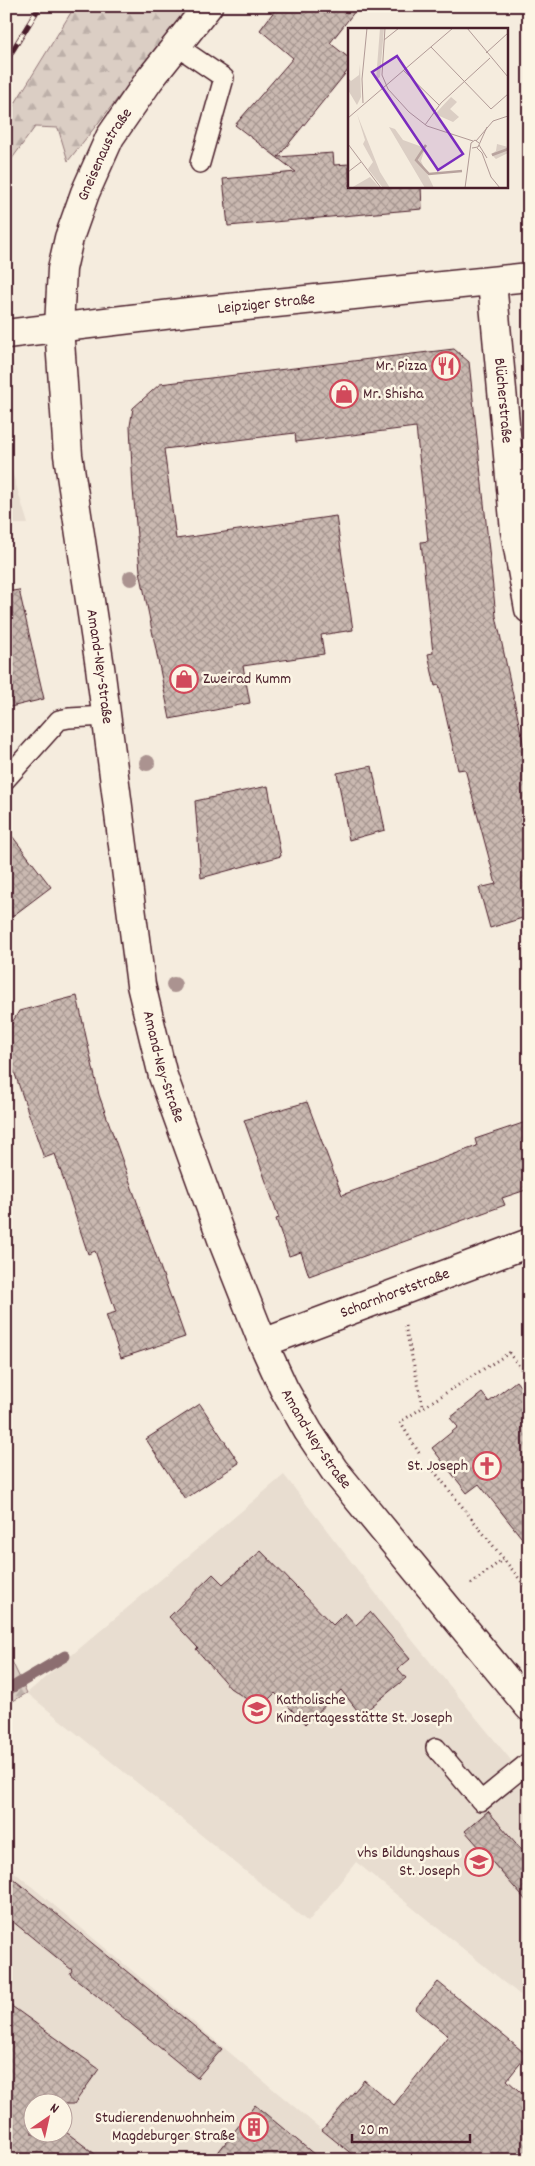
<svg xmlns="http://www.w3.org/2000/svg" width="535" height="2166" font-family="Dekko,sans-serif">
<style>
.built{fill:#e8ddd0;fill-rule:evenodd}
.forest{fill:url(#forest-firs);stroke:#927678}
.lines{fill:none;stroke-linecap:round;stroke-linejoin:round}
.stream{stroke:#8c6e70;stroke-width:11}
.building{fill:url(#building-cross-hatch);stroke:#4a1f2b}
.lane-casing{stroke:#4a1f2b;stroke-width:22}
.street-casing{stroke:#4a1f2b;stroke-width:31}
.secondary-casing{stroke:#4a1f2b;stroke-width:31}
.path{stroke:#4a1f2b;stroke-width:3;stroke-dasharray:1 4;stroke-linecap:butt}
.lane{stroke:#fcf5e5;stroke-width:19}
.street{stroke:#fcf5e5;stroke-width:28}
.secondary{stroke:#fcf5e5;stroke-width:28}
.rail-casing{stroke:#4a1f2b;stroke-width:5.5}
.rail{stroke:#fcf5e5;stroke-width:4;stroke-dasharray:11;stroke-linecap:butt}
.tree{fill:#ab9390}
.labels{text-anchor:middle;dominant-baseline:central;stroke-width:5;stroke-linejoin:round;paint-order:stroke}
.street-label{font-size:16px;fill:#4a1f2b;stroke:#fcf5e5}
.poi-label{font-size:16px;fill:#4a1f2b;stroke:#fcf5e5;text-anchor:end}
.inset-river{fill:none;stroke:#b8a39e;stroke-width:2.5}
.inset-road{fill:none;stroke:#b19a96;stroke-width:1}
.view{fill:#7b2cbf;fill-opacity:0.15;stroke:#7b2cbf;stroke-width:2.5}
.inset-edge{fill:none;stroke:#4a1f2b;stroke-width:2.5}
</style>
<defs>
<pattern id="forest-firs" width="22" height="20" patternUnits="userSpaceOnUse" patternTransform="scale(1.25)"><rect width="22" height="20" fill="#dbcec4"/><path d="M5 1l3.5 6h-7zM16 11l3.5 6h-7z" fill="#bdb0a9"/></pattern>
<pattern id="building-cross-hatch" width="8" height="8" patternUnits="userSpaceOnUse" patternTransform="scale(1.25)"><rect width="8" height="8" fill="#cab9b1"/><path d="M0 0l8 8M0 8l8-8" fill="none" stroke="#a69690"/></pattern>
</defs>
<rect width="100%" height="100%" fill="#f5ecde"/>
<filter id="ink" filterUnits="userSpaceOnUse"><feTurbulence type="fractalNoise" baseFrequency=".02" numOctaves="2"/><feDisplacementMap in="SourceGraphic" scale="10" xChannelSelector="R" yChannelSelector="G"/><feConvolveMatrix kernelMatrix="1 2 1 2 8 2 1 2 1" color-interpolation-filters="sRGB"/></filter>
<g filter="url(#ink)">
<g class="built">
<path d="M6 452 28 524H6Z"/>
<path d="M284 1475 408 1635 529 1782V2002L356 1862 308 1922 27 1693Z"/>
<path d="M6 1865 322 2130 359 2160H6ZM32 2104H62V2134H32Z"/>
</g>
<g class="forest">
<path d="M75 6H191L68 161 58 128 35 127 11 160 6 159V118Z"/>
<path d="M6 1649 27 1693 6 1705Z"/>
</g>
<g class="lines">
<path class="stream" d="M6 1691 65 1656"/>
</g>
<g class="building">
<path d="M278 6H359L330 43 349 58V69L278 157 333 153 334 165 349 164V186H421L422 209 228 226 223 179 296 172 235 125 293 58 260 30Z"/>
<path d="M454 349 469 362 496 616 529 770V916L490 928 479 888 496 884 465 769 458 770 439 685 435 686 428 654 433 653 421 542 428 541 416 427 296 442 295 433 164 449 176 539 336 516 353 630 321 635 324 654 243 666 250 703 170 719 140 571 133 489 130 426 133 408 160 384Z"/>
<path d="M19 590 44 699 6 708V592Z"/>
<path d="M372 766 385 830 349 840 337 773Z"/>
<path d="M268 786 281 856 201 878 195 801Z"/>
<path d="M6 828 51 887 6 921Z"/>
<path d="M77 996 99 1095 185 1337 121 1358 106 1315 116 1312 95 1251 88 1254 55 1154 44 1158 6 1048V1033L19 1011Z"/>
<path d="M307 1102 342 1195 477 1146 475 1139 529 1121V1189L502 1198 505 1205 309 1276 301 1252 289 1256 276 1219 279 1218 244 1120Z"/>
<path d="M516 1381 529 1398V1547L479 1484 467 1493 432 1448 458 1427 450 1418 482 1393 489 1402Z"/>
<path d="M200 1404 239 1463 185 1499 146 1439Z"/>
<path d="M261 1551 333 1625 345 1613 356 1625 370 1612 410 1659 398 1669 406 1678 361 1715 341 1690 306 1724 275 1693 260 1708 230 1688 196 1649 198 1648 169 1617 213 1574 223 1584Z"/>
<path d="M488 1811 529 1858V1904L465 1831Z"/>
<path d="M6 1873 222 2049 197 2078 70 1974 72 1970 6 1916Z"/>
<path d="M438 1982 527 2055 507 2080 529 2100V2160H359L322 2130 364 2080 394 2105 448 2036 415 2009Z"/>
<path d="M6 2002 99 2069 74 2104H30L32 2106V2134H62V2129L103 2160H6Z"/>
<path d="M255 2105 321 2160H212Z"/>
</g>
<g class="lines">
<defs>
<g id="lane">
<path d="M177 46 224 78 200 163"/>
<path d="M6 779 59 720 69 718 106 716"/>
<path d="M436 1748 481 1801 529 1762"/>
</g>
<g id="street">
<path id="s1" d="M492 282 515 531 529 609"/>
<path id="s2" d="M59 327 62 269 69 238 85 193 110 137 150 79 208 6"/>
<path id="s3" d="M263 1343 529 1243"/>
</g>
<g id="secondary">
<path id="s4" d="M59 327 68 455 100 667 141 985 163 1076 223 1242 263 1343 284 1389 308 1431 334 1470 529 1707"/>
<path id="s5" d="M6 334 189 312 529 277"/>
</g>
</defs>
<use href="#lane" class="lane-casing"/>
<use href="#street" class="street-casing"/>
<use href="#secondary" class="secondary-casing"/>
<g class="path">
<path d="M405 1326 423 1406"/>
<path d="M419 1453 400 1422 509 1353 529 1379"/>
<path d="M434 1471 529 1591"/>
<path d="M471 1584 503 1559"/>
</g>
<use href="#lane" class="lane"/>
<use href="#street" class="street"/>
<use href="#secondary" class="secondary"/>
<defs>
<path id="rail" d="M6 61 40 6"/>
</defs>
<use href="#rail" class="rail-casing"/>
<use href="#rail" class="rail"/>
</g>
<g class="tree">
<circle cx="131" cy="578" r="8"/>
<circle cx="147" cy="763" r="8"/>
<circle cx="174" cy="985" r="8"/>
</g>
</g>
<defs>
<symbol id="restaurant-ring" viewBox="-11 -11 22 22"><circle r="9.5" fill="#fcf5e5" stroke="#d1495b" stroke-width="1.5"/><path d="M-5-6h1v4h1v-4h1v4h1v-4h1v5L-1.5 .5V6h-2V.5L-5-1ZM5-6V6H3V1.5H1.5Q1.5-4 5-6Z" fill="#d1495b"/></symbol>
<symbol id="shop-ring" viewBox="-11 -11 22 22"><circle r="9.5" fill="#fcf5e5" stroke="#d1495b" stroke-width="1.5"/><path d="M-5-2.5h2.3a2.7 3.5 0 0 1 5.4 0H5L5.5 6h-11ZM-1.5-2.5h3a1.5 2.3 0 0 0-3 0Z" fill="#d1495b"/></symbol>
<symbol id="church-ring" viewBox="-11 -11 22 22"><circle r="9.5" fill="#fcf5e5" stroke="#d1495b" stroke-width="1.5"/><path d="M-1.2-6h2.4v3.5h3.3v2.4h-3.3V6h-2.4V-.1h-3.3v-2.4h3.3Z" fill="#d1495b"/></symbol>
<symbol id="school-ring" viewBox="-11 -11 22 22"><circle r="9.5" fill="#fcf5e5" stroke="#d1495b" stroke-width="1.5"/><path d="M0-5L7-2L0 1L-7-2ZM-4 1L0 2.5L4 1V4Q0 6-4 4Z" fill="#d1495b"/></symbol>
<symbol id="university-ring" viewBox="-11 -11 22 22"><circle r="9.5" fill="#fcf5e5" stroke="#d1495b" stroke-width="1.5"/><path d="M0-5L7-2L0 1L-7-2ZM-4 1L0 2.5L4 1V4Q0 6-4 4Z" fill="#d1495b"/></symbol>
<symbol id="building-ring" viewBox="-11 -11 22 22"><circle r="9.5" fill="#fcf5e5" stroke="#d1495b" stroke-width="1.5"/><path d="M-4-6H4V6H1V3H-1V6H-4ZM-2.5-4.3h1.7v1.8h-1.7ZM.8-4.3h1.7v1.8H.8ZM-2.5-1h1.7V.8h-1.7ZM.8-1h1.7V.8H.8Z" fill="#d1495b"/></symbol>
</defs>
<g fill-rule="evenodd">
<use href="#restaurant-ring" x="430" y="350" width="32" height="32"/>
<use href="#shop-ring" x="328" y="378" width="32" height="32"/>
<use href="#shop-ring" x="168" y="663" width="32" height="32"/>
<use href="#church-ring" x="471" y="1450" width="32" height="32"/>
<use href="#school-ring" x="241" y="1693" width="32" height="32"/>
<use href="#university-ring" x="463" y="1846" width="32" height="32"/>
<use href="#building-ring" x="238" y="2111" width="32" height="32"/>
</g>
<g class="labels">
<g class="street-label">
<text stroke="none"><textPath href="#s2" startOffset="181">Gneisenaustraße</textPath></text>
<text stroke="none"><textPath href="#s5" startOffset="262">Leipziger Straße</textPath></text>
<text stroke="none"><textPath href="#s1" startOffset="119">Blücherstraße</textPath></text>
<text stroke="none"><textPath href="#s4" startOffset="342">Amand-Ney-Straße</textPath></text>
<text stroke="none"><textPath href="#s4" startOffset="748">Amand-Ney-Straße</textPath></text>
<text stroke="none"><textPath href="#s3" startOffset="141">Scharnhorststraße</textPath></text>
<text stroke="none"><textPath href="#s4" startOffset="1152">Amand-Ney-Straße</textPath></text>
</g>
<g class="poi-label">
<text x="427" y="366">Mr. Pizza</text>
<text x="363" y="394" text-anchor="start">Mr. Shisha</text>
<text x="203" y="679" text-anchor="start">Zweirad Kumm</text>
<text x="468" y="1466">St. Joseph</text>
<text x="276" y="1700" text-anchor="start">Katholische<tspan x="276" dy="18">Kindertagesstätte St. Joseph</tspan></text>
<text x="460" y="1853">vhs Bildungshaus<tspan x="460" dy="18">St. Joseph</tspan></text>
<text x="235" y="2118">Studierendenwohnheim<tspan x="235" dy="18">Magdeburger Straße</tspan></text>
</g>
</g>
<g transform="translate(348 28)">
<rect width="160" height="160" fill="#f5ecde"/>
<path d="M32 0H36L32 49 28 52ZM12 36 13 69 9 77 0 62V50L3 53 11 47ZM9 86 32 144 42 160H35L20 141 25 134 15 116 17 112ZM41 99 47 101 55 112 77 120 73 133 86 160H77ZM149 116 160 119V125L148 131 143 126 148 123Z" fill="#dbcec4"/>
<path d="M103 69 109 74 102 81 111 89 105 94 87 86ZM22 149 32 160H3Z" fill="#dbcec4"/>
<path class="inset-river" d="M78 117 68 132 81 146 114 143M144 127 160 121"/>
<path class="inset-road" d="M37 0 34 47 40 61 61 84 79 98 125 113M119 0 160 49M36 12 51 0M83 19 143 81 160 66M138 25 160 5M55 42 91 77M15 75 14 51 19 0M0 90 105 0M77 97 93 75 142 30M128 113 145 93 160 88M0 116 33 160M131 117 139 130M124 120 130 119 139 99M129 120 134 125 143 149 152 160M0 144 13 134M117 160 123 115 127 112 131 115"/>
<path class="view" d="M49 28 115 126 90 142 24 44Z"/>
<rect width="160" height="160" class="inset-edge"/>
</g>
<rect width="535" height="2166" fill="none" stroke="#fcf5e5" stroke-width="25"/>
<rect x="12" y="12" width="510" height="2141" fill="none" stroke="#4a1f2b" stroke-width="2" filter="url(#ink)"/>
<g transform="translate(48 2118) rotate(34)"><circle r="24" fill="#fcf5e5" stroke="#b59f9b"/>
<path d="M0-4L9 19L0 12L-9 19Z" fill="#d1495b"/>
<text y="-8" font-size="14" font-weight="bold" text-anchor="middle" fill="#4a1f2b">N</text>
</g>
<path d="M352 2134v8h118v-8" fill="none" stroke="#4a1f2b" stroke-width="2.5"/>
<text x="360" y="2134" font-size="15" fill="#4a1f2b" stroke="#fcf5e5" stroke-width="4" paint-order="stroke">20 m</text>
</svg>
